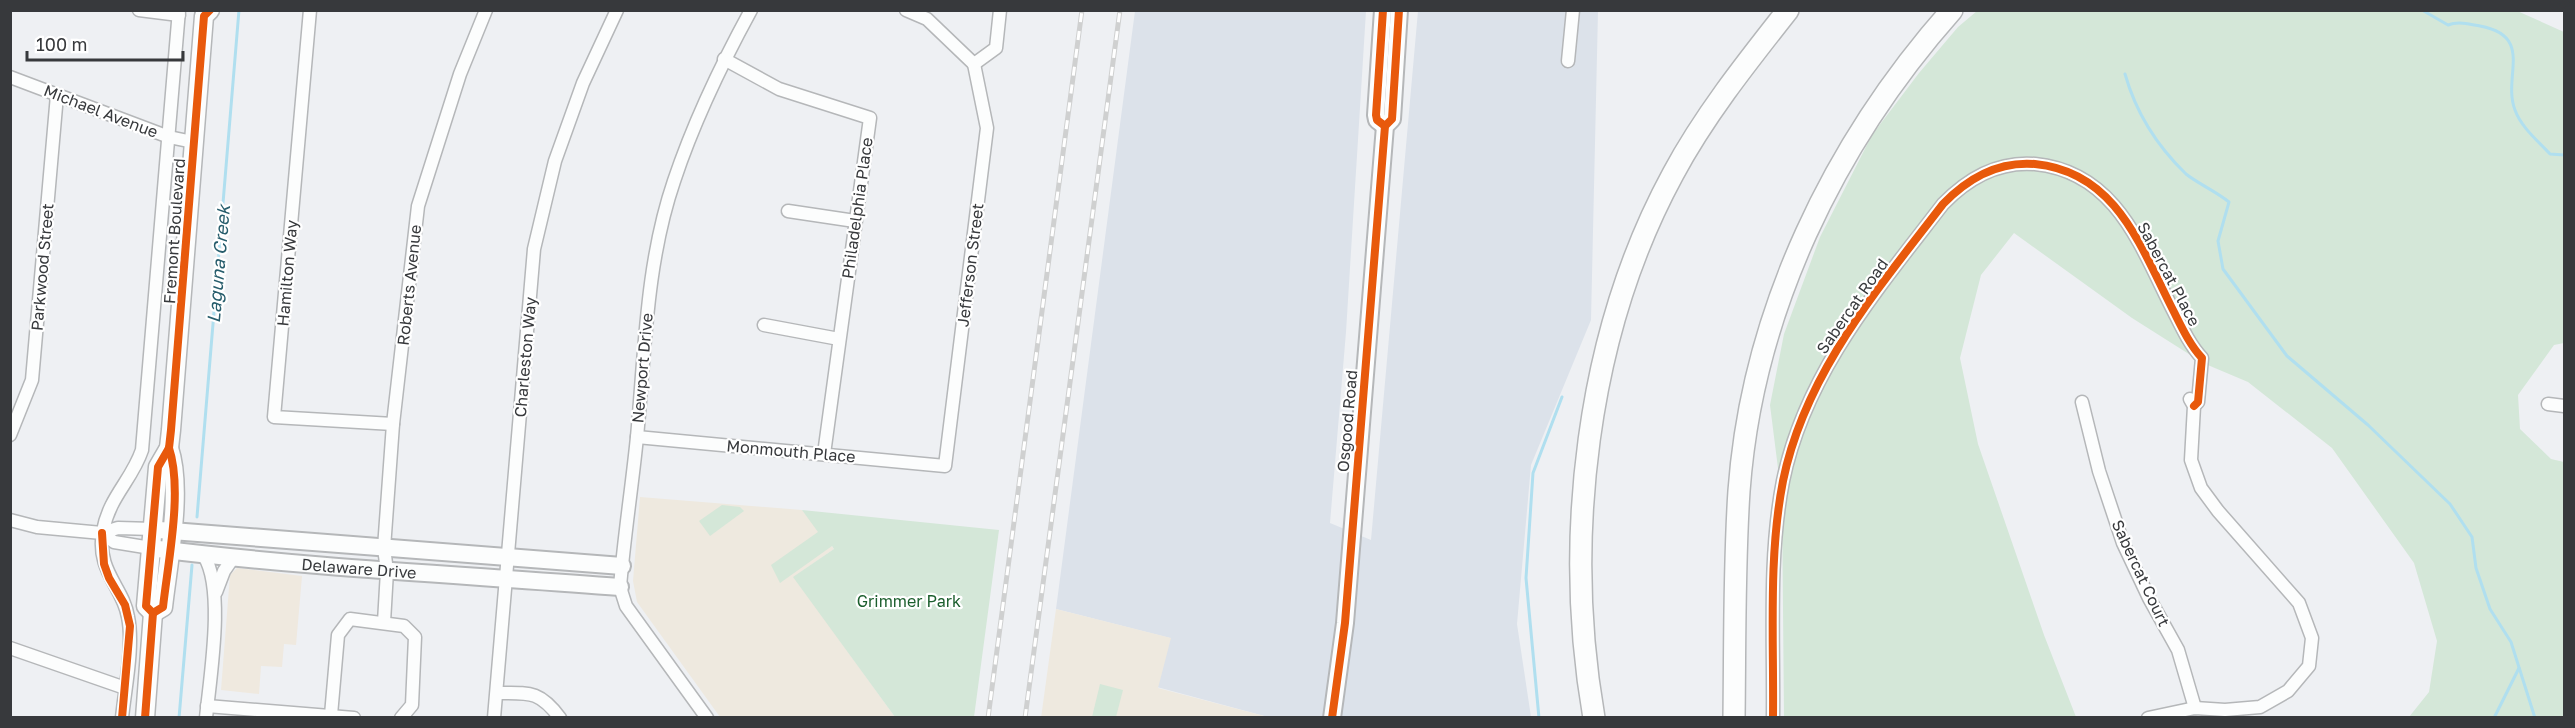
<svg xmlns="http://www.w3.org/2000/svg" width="2575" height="728" font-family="'Golos Text',sans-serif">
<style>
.commercial{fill:#efe9df}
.built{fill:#dce2ea}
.education{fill:#eee9df}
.green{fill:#d4e7d8}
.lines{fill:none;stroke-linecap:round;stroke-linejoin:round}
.stream{stroke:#b0dfef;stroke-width:3}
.street-casing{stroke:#b5b7b9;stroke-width:15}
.secondary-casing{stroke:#b5b7b9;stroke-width:20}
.primary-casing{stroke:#b5b7b9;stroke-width:21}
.highway-casing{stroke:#b5b7b9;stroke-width:24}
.street{stroke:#fcfdfd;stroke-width:12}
.secondary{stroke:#fcfdfd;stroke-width:16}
.primary{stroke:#fcfdfd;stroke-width:18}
.highway{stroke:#fcfdfd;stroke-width:21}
.rail-casing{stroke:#cfd0d0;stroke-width:5}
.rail{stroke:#fff;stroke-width:3;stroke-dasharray:9;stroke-linecap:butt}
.cycleway-casing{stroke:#fff;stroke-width:11}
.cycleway{stroke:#e8590c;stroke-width:8}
.labels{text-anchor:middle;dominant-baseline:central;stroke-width:4.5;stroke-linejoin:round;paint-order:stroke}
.street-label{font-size:16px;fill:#37393c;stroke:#fff}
.park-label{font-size:16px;fill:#1b5e2d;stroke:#fff}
.water-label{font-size:18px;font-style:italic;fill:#275d6c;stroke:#fff}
</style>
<rect width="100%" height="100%" fill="#eef0f3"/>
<path class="commercial" d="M237 568 302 576 296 645 284 644 282 667 261 666 259 694 221 690 230 575Z"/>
<path class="built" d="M1135 11H1366L1346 332 1330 523 1371 540 1418 11H1598L1591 320 1531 465 1517 624 1531 717H1268L1157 687 1170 638 1056 609Z"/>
<g class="education">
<path d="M640 497 802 510 834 549 794 577 895 717H720L637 602 633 581Z"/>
<path d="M1056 609 1171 638 1158 688 1268 717 1041 718Z"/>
</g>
<g class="green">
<path d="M2515 10 2564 32V343L2554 345 2518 395 2520 429 2551 459 2564 462V717H2409L2429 692 2437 641 2414 563 2332 448 2248 382 2203 363 2132 318 2014 233 1981 275 1960 358 1978 444 2044 635 2076 717H1784L1782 500 1770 405 1784 334 1820 237 1872 135 1919 73 1958 27 1977 11Z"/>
<path d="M722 505 740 507 744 511 710 536 699 521Z"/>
<path d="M802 510 999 530 974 717H895L793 577 834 549 832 546 780 583 771 565 818 532Z"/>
<path d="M1100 684 1123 690 1116 717H1092Z"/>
</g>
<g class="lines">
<g class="stream">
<path d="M2422 10 2448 25C2458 21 2470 24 2480 26 2535 36 2502 77 2515 110 2521 127 2538 141 2550 154L2564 155"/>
<path d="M2125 74C2136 113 2157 146 2186 174 2197 183 2217 192 2229 202L2218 241 2223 269 2287 356 2368 425 2450 504 2472 537 2476 568 2490 609 2511 642 2535 718"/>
<path d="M197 517 239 10"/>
<path d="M179 718 192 565"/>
<path d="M1539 718 1526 578 1533 473 1562 397"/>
<path d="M2494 718 2519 668"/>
</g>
<defs>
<g id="street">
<path d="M139 10 179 15"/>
<path d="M310 10 274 417 393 424"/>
<path d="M906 10 927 19 974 64"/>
<path d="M724 59 779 89 870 118 824 454"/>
<path d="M1568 61 1573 10"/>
<path d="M974 64 996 48 1000 10"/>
<path d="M10 77 169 137 193 142"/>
<path d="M788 211 855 221"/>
<path d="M764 325 839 339"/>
<path d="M2082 402 2099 471 2123 543 2149 598 2178 650 2195 708"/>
<path d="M2548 404 2564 406"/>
<path d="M10 435 32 380 57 95"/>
<path d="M637 437 945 466 987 128 974 64"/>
<path d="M10 520 37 527 102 533 118 528 153 529"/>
<path d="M102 533 114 542 151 548"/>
<path d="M204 556C225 589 210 677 206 718"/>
<path d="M216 592 224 571 233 558"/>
<path d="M384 622 387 571 384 548 393 424 418 206 460 74 486 10"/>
<path d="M10 648 125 688"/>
<path d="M497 693C529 693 539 690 560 718"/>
<path d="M207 706 354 718"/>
<path d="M331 715 338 635 350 619 404 626 415 637 412 705 401 718"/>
<path d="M122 718C125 688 134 646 128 617 123 586 96 572 103 531 109 497 132 480 142 450L179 10"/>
<path d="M494 718 534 249 555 161 583 83 617 10"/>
<path d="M707 718 626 606 620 587C624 537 632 487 637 437 645 351 646 263 674 181 694 121 721 65 751 10"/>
<path d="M1773 718C1774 640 1768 558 1783 481 1805 373 1878 289 1943 204 1968 178 1998 161 2035 164 2117 172 2141 248 2174 312 2182 328 2190 345 2202 358L2198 402 2194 406"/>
<path d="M2148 718 2195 708 2225 710 2260 707 2288 691 2309 666 2312 638 2299 603 2218 511 2201 488 2191 460 2194 406 2190 399"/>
</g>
<g id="secondary">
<path d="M1383 10 1376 115 1377 120 1385 126"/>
<path d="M159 530 622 566"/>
<path id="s1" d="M158 549C311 568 466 575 620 587"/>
<path d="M1332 718 1345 623 1385 126 1392 119 1399 10"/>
</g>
<g id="primary">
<path d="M153 613 146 606 158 467 169 448 171 430 204 16 210 10"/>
<path d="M153 613 163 607C168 562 183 490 169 448"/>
<path d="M145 718 153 613"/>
</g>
<g id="highway">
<path d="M1594 718C1563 540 1586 334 1673 174 1704 116 1747 62 1788 10"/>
<path d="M1734 718C1735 642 1734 566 1739 491 1752 312 1834 143 1952 10"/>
</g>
</defs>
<use href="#street" class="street-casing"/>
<use href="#secondary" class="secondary-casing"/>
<use href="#primary" class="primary-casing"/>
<use href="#highway" class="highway-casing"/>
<use href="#street" class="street"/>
<use href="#secondary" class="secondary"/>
<use href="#primary" class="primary"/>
<use href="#highway" class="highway"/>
<defs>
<g id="rail">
<path d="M988 718 1082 10"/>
<path d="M1025 718 1120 10"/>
</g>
</defs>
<use href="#rail" class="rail-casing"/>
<use href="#rail" class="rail"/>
<defs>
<g id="cycleway">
<path d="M1383 10 1376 115 1377 120 1385 126"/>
<path d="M102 533 104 564 109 578 125 605 130 626 122 718"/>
<path d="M153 613 146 606 158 467 169 448 171 430 204 16 210 10"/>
<path d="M153 613 163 607C168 562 183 490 169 448"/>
<path d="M145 718 153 613"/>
<path d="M1332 718 1345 623 1385 126 1392 119 1399 10"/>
<path d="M1773 718C1774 640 1768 558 1783 481 1805 373 1878 289 1943 204 1968 178 1998 161 2035 164 2117 172 2141 248 2174 312 2182 328 2190 345 2202 358L2198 402 2194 406"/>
</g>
</defs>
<use href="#cycleway" class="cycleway-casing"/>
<use href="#cycleway" class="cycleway"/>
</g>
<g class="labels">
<g class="street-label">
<text transform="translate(101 111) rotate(21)">Michael Avenue</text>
<text transform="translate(857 208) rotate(-82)">Philadelphia Place</text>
<text transform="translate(174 231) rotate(-86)">Fremont Boulevard</text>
<text transform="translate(970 265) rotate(-83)">Jefferson Street</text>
<text transform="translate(42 267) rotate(-85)">Parkwood Street</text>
<text transform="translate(287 273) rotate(-85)">Hamilton Way</text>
<text transform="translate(2169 274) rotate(62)">Sabercat Place</text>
<text transform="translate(409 285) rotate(-84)">Roberts Avenue</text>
<text transform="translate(1852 306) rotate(-55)">Sabercat Road</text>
<text transform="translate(525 357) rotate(-85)">Charleston Way</text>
<text transform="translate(642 368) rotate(-85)">Newport Drive</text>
<text transform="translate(1347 421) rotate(-85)">Osgood Road</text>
<text transform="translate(791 451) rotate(5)">Monmouth Place</text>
<text stroke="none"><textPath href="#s1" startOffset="202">Delaware Drive</textPath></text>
<text transform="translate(2141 573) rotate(65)">Sabercat Court</text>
</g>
<g class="park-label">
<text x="909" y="601">Grimmer Park</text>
</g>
<g class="water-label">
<text transform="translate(218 264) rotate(-85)">Laguna Creek</text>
</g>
</g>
<rect width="2575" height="728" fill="none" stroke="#37393c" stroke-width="24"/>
<path d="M27 51v9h156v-9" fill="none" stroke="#37393c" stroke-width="3"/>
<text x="36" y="51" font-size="18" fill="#37393c" stroke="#ffffff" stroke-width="4.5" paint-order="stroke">100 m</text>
</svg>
